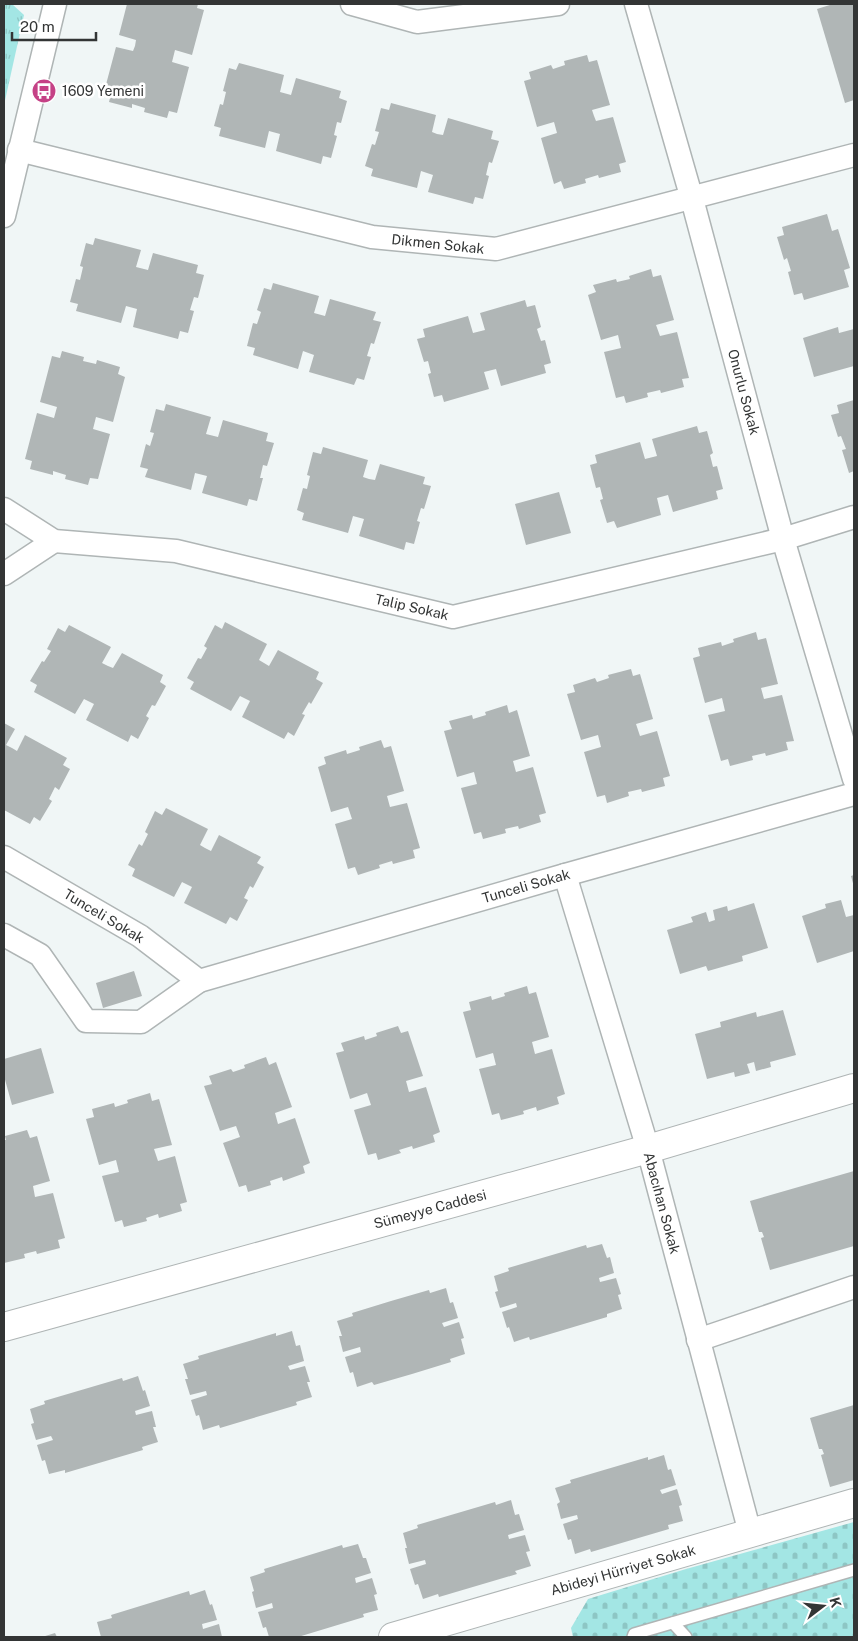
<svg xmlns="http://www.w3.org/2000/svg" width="858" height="1641" font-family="'Public Sans',sans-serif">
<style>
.grass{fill:url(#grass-tufts)}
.cemetery{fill:url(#cemetery-stones)}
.building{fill:#b0b6b6}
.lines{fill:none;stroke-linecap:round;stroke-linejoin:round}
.service-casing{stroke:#afb5b5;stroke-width:14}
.minor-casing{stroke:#afb5b5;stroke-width:25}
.tertiary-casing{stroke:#afb5b5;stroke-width:30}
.service{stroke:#fff;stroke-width:11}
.minor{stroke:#fff;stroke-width:22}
.tertiary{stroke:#fff;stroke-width:28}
.labels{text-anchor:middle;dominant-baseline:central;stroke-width:5;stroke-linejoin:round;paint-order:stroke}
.poi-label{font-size:14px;fill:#333535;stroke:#fff;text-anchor:start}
.street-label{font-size:14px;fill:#333535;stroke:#fff}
</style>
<defs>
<pattern id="grass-tufts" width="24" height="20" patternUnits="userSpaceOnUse" patternTransform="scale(1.25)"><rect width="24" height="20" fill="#a3e6e4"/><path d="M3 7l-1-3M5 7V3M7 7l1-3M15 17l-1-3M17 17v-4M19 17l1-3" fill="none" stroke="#8dc6c4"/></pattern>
<pattern id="cemetery-stones" width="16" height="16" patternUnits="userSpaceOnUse" patternTransform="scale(1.25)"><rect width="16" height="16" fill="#a3e6e4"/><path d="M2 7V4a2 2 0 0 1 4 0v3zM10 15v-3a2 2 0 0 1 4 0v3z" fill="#8dc6c4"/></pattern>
</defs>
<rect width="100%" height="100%" fill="#f0f6f6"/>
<path class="grass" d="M4 4H12L24 15 4 105Z"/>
<path class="cemetery" d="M854 1522V1637H573L571 1628 588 1599 686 1569Z"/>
<g class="building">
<path d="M127 4H198L197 8 204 10 192 55 175 50 172 62 189 67 177 113 169 111 167 118 144 112 145 108 132 104V108L109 102 111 94 104 92 116 47 133 51 135 46 136 40 119 35Z"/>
<path d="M833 4H854V100L845 103 817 9Z"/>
<path d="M587 55 589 62 597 60 610 105 592 110 594 116 596 121 613 117 626 162 619 164 621 172 599 178 598 175 585 179 586 183 564 189 561 181 554 184 541 138 557 133 554 122 537 127 524 81 531 79 529 72 551 65 553 69 565 65 564 61Z"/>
<path d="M239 63 284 75 280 92 291 95 296 78 341 91 339 98 347 101 341 123 337 122 334 135 337 136 331 158 323 156 321 164 276 151 280 134 269 131 265 148 219 136 221 128 214 126 220 104 223 105 226 92 223 91 229 68 236 70Z"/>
<path d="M391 103 436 115 432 132 437 134 443 135 448 118 493 131 491 139 499 141 492 163 489 162 486 175 489 176 483 199 475 197 473 204 428 192 433 175 421 171 417 188 371 176 373 169 365 166 372 144 375 145 379 132 375 131 381 108 389 110Z"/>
<path d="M827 214 832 231 838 229 850 268 844 270 849 287 804 300 802 293 794 295 788 272 791 271 787 258 784 260 777 237 784 235 782 227Z"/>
<path d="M95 238 141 250 136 267 148 270 153 253 198 265 196 273 204 275 198 298 194 297 190 310 194 311 188 333 180 331 178 339 133 327 137 309 126 306 121 323 76 311 78 304 70 302 76 279 80 280 83 267 80 266 86 243 93 245Z"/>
<path d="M651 269 653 277 661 275 674 320 656 325 660 336 677 332 689 378 682 379 684 387 661 393 660 390 647 393 648 397 626 403 624 396 616 398 604 352 621 348 618 335 601 340 588 295 596 292 593 285 616 279 617 282 630 279 629 276Z"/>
<path d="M273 283 319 296 314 313 325 316 330 299 376 312 373 320 381 322 374 344 371 343 367 356 371 357 364 380 357 378 354 385 309 372 314 355 303 351 298 369 253 355 255 348 247 346 253 323 257 324 261 312 257 310 264 288 271 290Z"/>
<path d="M525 300 527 307 535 305 541 327 537 329 541 341 545 340 551 363 544 365 546 373 501 386 496 369 484 372 489 389 444 402 442 395 434 397 428 374 431 373 428 361 424 362 417 339 425 337 423 329 468 316 473 333 485 330 480 313Z"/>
<path d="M838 327 839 333 854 329V366L814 377 803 338Z"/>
<path d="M62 351 84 357 83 361 96 364 97 360 120 367 118 374 125 377 113 422 96 417 93 429 110 434 98 479 90 478 88 485 65 479 66 475 53 471V475L30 469 32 461 25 459 37 413 54 418 57 407 40 402 52 356 60 358Z"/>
<path d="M854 400V471L849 473 842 450 846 449 841 436 838 437 831 415 839 413 837 405Z"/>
<path d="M166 404 211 417 206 434 218 437 223 420 268 433 266 441 274 443 267 466 263 465 260 478H263L257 501 249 499 247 506 202 493 207 476 195 473 191 490 145 477 148 469 140 467 146 444 150 446 154 433 150 432 156 409 164 411Z"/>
<path d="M697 426 699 433 707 431 713 453 710 455 713 467 717 466 723 489 716 491 718 499 673 512 668 495 657 498 661 515 617 528 614 521 607 523 600 500 603 499 600 487 596 488 590 465 597 463 595 455 640 442 645 459 657 456 652 439Z"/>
<path d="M323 447 368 460 363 477 369 479 375 480 380 464 425 477 423 484 431 486 424 509 421 508 417 521 420 522 414 544 406 542 404 550 359 536 364 519 353 516 348 533 302 520 304 513 297 510 303 488 307 489 310 476 307 475 313 452 321 454Z"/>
<path d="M559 492 571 533 526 545 515 504Z"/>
<path d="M225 622 267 644 259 660 269 666 278 650 319 672 316 679 323 683 311 704 309 702 302 714 305 715 294 736 288 732 284 739 242 717 250 701 240 696 231 711 190 689 194 682 187 678 198 658 201 659 207 648 204 646 215 625 222 629Z"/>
<path d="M69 625 111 647 102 663 108 666 113 668 122 653 163 675 160 682 166 686 155 706 152 705 146 716 149 718 138 739 131 735 128 742 86 720 94 704 84 699 75 714 34 692 37 685 30 681 42 661 44 662 51 651 47 649 58 628 65 632Z"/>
<path d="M756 632 758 640 766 638 778 684 761 688 764 699 782 695 794 741 786 742 788 750 766 756 765 753 752 756 753 760 730 766 728 759 721 761 708 715 725 711 722 698 705 703 693 658 700 656 698 648 721 642 722 646 734 642 733 639Z"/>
<path d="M631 669 633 676 640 674 653 719 636 724 640 736 657 731 670 776 663 778 665 786 642 792 641 789 628 792 629 796 607 803 605 795 597 797 584 752 601 747 598 735 581 740 567 694 575 692 573 685 595 678 597 682 609 678 608 675Z"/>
<path d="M507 705 509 713 517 710 530 756 513 761 516 772 533 767 546 813 539 815 541 822 519 829 518 826 505 829 506 833 483 839 481 832 474 834 461 788 477 784 474 772 457 777 444 731 452 729 449 721 472 715 473 719 486 715 485 712Z"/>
<path d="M4 723 15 729 6 745 12 748 17 751 25 735 67 758 63 765 70 769 59 790 55 787 49 799 52 801 40 821 34 817 30 824 4 810Z"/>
<path d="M381 740 384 748 391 746 404 791 387 796 390 807 407 803 420 848 413 850 415 858 393 864 392 861 379 865 380 868 358 875 355 867 348 869 335 824 352 819 348 807 331 812 318 767 326 764 324 757 346 750 347 754 360 750 359 747Z"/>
<path d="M166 808 208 829 200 845 205 848 211 851 219 835 261 857 257 863 264 867 253 888 250 886 244 898 248 900 237 921 230 917 226 924 184 903 192 887 182 882 174 897 132 876 135 869 128 865 139 844 142 846 148 834 145 832 155 811 162 815Z"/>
<path d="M854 875V887L851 876Z"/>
<path d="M841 900 846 917 854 915V951L817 963 802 916 826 908 825 904Z"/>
<path d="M754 903 768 948 742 956 743 961 708 971 706 966 680 974 667 930 693 922 691 917 706 912 709 922 715 920 713 910 727 906 728 911Z"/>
<path d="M134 971 142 996 103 1008 96 983Z"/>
<path d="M527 986 529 994 536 992 549 1037 532 1042 535 1054 552 1049 565 1094 557 1097 559 1104 537 1111 536 1107 523 1111 524 1114 501 1120 499 1113 492 1115 479 1069 496 1065 493 1053 476 1058 463 1012 471 1010 469 1002 491 996 492 1000 505 996 504 993Z"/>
<path d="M783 1010 796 1055 770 1062 771 1067 756 1071 754 1062 747 1064 750 1073 735 1077 734 1072 707 1079 695 1034 721 1027 720 1022 756 1012 757 1017Z"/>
<path d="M398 1026 401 1033 408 1031 423 1076 406 1081 409 1092 426 1087 440 1132 433 1135 435 1142 413 1149 412 1146 399 1150 401 1153 378 1160 376 1153 368 1155 354 1110 371 1105 367 1093 350 1099 336 1053 344 1051 341 1043 364 1036 365 1040 377 1036 376 1033Z"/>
<path d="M41 1048 54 1093 12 1105 4 1076V1059Z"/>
<path d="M266 1057 269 1065 276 1062 292 1107 275 1113 278 1124 295 1118 310 1163 303 1166 305 1173 283 1181 282 1177 270 1181 271 1185 248 1192 246 1185 239 1187 223 1143 240 1137 236 1126 220 1131 204 1086 212 1084 209 1076 231 1069 233 1072 245 1068 244 1065Z"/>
<path d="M150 1093 152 1101 159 1099 172 1145 154 1149 158 1161 175 1156 187 1202 180 1204 182 1211 159 1218 158 1214 146 1218 147 1221 124 1227 122 1220 115 1222 102 1176 119 1172 116 1160 99 1165 86 1119 94 1117 92 1109 114 1103 115 1107 128 1103 127 1100Z"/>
<path d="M27 1130 30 1138 37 1136 50 1181 33 1186 35 1197 53 1193 65 1238 58 1240 60 1248 37 1254 36 1251 24 1254 25 1258 4 1263V1140H6L5 1136Z"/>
<path d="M854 1171V1246L770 1270 761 1238 764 1237 762 1232H759L750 1201Z"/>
<path d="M602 1244 607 1258 610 1257 614 1273 599 1278 600 1282 616 1278 621 1294 618 1295 622 1309 607 1314V1317L530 1340 529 1337 514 1342 509 1327 507 1328 502 1312 517 1307 516 1303 500 1308 495 1292 498 1291 494 1276 509 1271 508 1268 586 1245 587 1248Z"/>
<path d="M446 1288 450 1303 453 1302 458 1318 442 1323 444 1327 459 1322 464 1338 461 1339 465 1354 450 1359 451 1362 412 1374 374 1385 372 1382 357 1387 353 1372 350 1373 345 1357 361 1352 360 1347 343 1352 339 1336H342L337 1321 353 1316 352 1313 391 1301 429 1290 430 1293Z"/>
<path d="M292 1331 296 1346 300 1345 304 1361 288 1366 290 1370 305 1366 310 1382H307L312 1397 296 1402 297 1405 220 1428 219 1425 203 1430 199 1415 196 1416 191 1400 207 1395 206 1391 190 1395 185 1379H188L183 1364 199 1359 198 1356 276 1333V1336Z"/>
<path d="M138 1376 143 1391 145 1390 150 1406 135 1411 136 1415 152 1411 156 1427H153L158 1442 142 1447 143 1450 65 1473V1470L49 1474 45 1460 42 1461 37 1445 53 1440 51 1436 36 1440 31 1424 34 1423 30 1409 45 1404 44 1401 122 1378 123 1381Z"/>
<path d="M854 1405V1480L830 1487 821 1455 824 1454 822 1449H819L810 1418Z"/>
<path d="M664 1455 668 1470 671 1469 676 1485 660 1490 662 1494 677 1489 682 1505 679 1506 683 1521 668 1525 669 1529 591 1552 590 1549 575 1554 571 1539 568 1540 563 1524 578 1519 577 1515 561 1519 557 1504 560 1502 555 1488 571 1483 570 1480 648 1457V1460Z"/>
<path d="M511 1500 515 1515 519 1514 524 1530 508 1535 509 1539 525 1535 530 1551 526 1552 531 1566 515 1571 517 1574 439 1597 438 1594 423 1599 418 1584 415 1585 410 1569 426 1564 425 1560 409 1564 405 1548H407L403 1533 418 1528 417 1525 495 1502 496 1505Z"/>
<path d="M358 1544 363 1558H366L371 1573 355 1578 356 1583 372 1578 377 1594 374 1595 378 1610 363 1614 364 1617 298 1637H269L266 1627 263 1628 258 1612 273 1608 272 1603 256 1608 252 1592 254 1591 250 1577 265 1572 264 1569 342 1545 343 1548Z"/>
<path d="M205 1590 210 1605 212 1604 217 1620 202 1624 203 1629 219 1624 222 1637H101L97 1622 112 1618 111 1615 189 1591 190 1595Z"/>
<path d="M55 1633 57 1637H42Z"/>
</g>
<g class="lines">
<defs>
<g id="service">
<path d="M673 1623 686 1637"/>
<path d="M633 1637 634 1634 854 1570"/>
</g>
<g id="minor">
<path d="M352 4 417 22 558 4"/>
<path d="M636 4 692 199 783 539 854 779"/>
<path d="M19 150 372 237 496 249 854 155"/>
<path d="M4 216 55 4"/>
<path d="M4 509 54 541 176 551 453 617 783 539 854 517"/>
<path d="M4 574 54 541"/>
<path d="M4 857 140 936 199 981 565 875 854 794"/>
<path d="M565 875 648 1149 750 1533"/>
<path d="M4 935 40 955 86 1021 141 1022 199 981"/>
<path d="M698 1340 854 1287"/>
</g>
<g id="tertiary">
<path d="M4 1327 648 1149 854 1088"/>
<path d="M393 1637 854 1503"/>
</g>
</defs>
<use href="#service" class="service-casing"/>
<use href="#minor" class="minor-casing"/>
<use href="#tertiary" class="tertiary-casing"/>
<use href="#service" class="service"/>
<use href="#minor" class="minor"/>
<use href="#tertiary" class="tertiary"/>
</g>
<defs>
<symbol id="bus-disc" viewBox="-11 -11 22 22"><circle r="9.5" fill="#c54186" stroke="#fff"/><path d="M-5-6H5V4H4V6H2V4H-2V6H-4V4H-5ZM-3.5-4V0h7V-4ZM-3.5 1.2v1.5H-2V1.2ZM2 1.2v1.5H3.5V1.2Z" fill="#fff"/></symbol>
</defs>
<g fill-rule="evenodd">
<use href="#bus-disc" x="30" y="77" width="28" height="28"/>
</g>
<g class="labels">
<g class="poi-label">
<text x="62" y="91">1609 Yemeni</text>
</g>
<g class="street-label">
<text transform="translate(438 244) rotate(6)">Dikmen Sokak</text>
<text transform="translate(744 392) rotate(75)">Onurlu Sokak</text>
<text transform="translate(412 607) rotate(13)">Talip Sokak</text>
<text transform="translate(526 886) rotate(-16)">Tunceli Sokak</text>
<text transform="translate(104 916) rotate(31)">Tunceli Sokak</text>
<text transform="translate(662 1203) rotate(75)">Abacıhan Sokak</text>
<text transform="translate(430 1209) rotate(-15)">Sümeyye Caddesi</text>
<text transform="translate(623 1570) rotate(-16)">Abideyi Hürriyet Sokak</text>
</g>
</g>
<rect width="858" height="1641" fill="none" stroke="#333535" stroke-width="10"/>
<g transform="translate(823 1606) rotate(74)" stroke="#ffffff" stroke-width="4" paint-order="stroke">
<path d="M0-4L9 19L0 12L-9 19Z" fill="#333535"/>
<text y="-8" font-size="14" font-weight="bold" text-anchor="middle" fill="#333535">K</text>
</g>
<path d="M12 32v8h84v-8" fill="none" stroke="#333535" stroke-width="2.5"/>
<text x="20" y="32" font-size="15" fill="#333535" stroke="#ffffff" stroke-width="4" paint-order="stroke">20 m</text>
</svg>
